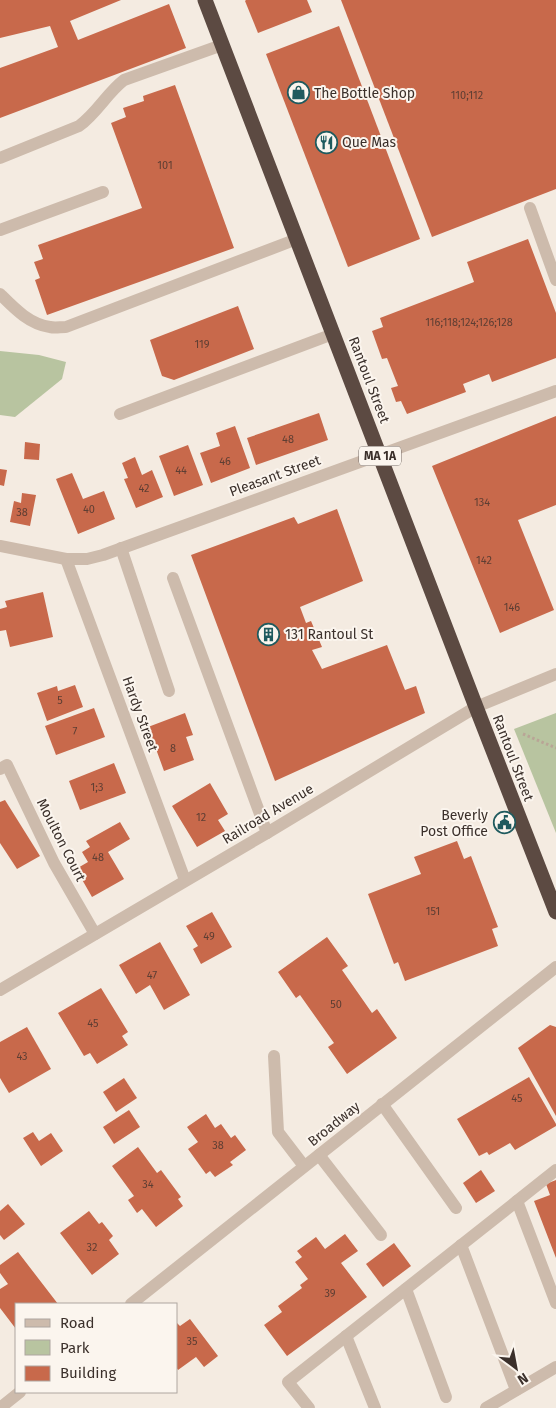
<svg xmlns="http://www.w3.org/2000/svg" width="556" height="1408" font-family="'Fira Sans',sans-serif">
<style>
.green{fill:#b8c4a0}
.building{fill:#c8694b}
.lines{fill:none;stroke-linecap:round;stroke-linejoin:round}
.path{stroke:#b9a596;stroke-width:3;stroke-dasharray:2.5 2.5;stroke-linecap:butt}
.minor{stroke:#cdbbac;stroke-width:12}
.highway{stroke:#5c4a42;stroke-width:15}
.labels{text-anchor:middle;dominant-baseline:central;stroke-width:4;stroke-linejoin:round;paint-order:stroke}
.number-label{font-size:11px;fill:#5e3e33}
.shield{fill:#fbf5ee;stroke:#756b66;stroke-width:1}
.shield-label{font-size:12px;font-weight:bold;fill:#3b302b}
.poi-label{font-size:14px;fill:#3b302b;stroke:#fbf5ee;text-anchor:start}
.street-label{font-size:14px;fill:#3b302b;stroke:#fbf5ee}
</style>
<rect width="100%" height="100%" fill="#f4ebe1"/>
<g class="green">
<path d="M0 351 39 355 66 362 62 379 15 417 0 415Z"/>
<path d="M556 713V833L514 729Z"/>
</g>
<g class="building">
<path d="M0 0H121L70 21 78 40 169 4 186 48 0 118V68L58 47 50 26 0 38Z"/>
<path d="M246 0H307L312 12 258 33 245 1Z"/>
<path d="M341 0H556V189L432 237Z"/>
<path d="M339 26 420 239 348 267 266 54Z"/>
<path d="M175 85 234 248 47 315 35 280 40 278 34 262 43 259 38 245 142 208 111 123 126 117 123 108 144 101 143 96Z"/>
<path d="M528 239 556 313V358L492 382 489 374 463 384 466 392 407 414 401 401 396 402 391 388 398 386 387 358 382 359 372 331 383 327 380 318 474 282 467 262Z"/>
<path d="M238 306 254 349 174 380 162 376 150 340Z"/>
<path d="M319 413 328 440 256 465 247 438Z"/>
<path d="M556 416V505L518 520 554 610 500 633 432 466Z"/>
<path d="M235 426 250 468 211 483 200 453 220 446 216 433Z"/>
<path d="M25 442 40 444 39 460 24 459Z"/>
<path d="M188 445 203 485 174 496 159 456Z"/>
<path d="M135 457 142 475 152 470 163 497 136 508 124 479 128 478 122 463Z"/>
<path d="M0 469 7 470 4 486 0 485Z"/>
<path d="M72 473 83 499 104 491 115 519 78 534 56 479Z"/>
<path d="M22 493 36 495 30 526 10 522 14 501 21 503Z"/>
<path d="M337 509 363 581 300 607 306 623 311 621 322 647 312 650 322 669 387 645 405 690 416 686 425 713 275 781 191 555 294 517 298 524Z"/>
<path d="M43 592 53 637 10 647 6 630 0 631V609L7 607 5 601Z"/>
<path d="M75 685 83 707 47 721 37 693 57 686 58 691Z"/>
<path d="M94 708 105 737 56 755 45 726Z"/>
<path d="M185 713 193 735 186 737 194 760 164 771 148 727Z"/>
<path d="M114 763 126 793 80 810 69 781Z"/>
<path d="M210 783 228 814 218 820 225 831 197 847 172 806Z"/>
<path d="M5 800 40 856 17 869 0 843V802Z"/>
<path d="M120 822 130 839 108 852 124 879 92 897 76 869 88 862 82 852 90 847 86 841Z"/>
<path d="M457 841 464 859 471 856 498 927 492 929 498 946 405 981 398 962 394 964 368 894 421 874 414 857Z"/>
<path d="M212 912 232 947 201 964 193 949 198 946 186 926Z"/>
<path d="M327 937 348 966 342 970 372 1013 377 1009 397 1038 347 1074 328 1047 334 1043 300 995 296 998 278 972Z"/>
<path d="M160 942 190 995 164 1010 150 985 136 994 119 965Z"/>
<path d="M101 988 128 1032 122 1036 128 1045 97 1064 90 1053 84 1056 58 1013Z"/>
<path d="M550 1025 556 1027V1116L518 1048Z"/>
<path d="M27 1027 51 1069 9 1093 0 1078V1042Z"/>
<path d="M529 1077 556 1124V1126L515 1150 510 1143 489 1155 487 1152 479 1156 457 1119Z"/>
<path d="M124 1078 137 1098 116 1112 103 1092Z"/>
<path d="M129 1110 140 1127 114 1144 103 1127Z"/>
<path d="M206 1114 215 1128 221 1124 231 1138 235 1135 246 1150 230 1162 233 1165 215 1177 210 1171 206 1174 188 1149 198 1142 187 1127Z"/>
<path d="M33 1132 39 1141 51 1133 63 1151 41 1166 23 1138Z"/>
<path d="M138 1147 157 1173 161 1170 181 1197 178 1199 183 1206 156 1227 142 1209 137 1213 128 1200 134 1196 112 1166Z"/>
<path d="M481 1170 495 1191 476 1203 463 1183Z"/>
<path d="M556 1180V1258L534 1201 550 1195 546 1184Z"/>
<path d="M8 1204 25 1224 4 1240 0 1235V1211Z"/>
<path d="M89 1211 99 1224 102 1222 113 1236 109 1240 119 1254 92 1275 60 1233Z"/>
<path d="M345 1234 358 1251 341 1263 367 1297 287 1356 264 1325 282 1312 278 1306 302 1288 300 1285 308 1279 295 1262 302 1257 297 1251 316 1237 325 1249Z"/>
<path d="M394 1243 411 1266 383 1287 366 1264Z"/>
<path d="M18 1252 58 1304H16V1329L0 1308V1289L8 1284 0 1273V1265Z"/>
<path d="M190 1319 218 1356 204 1367 196 1357 178 1370 176 1367V1324L177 1323 180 1326Z"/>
</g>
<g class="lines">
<path class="path" d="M523 734 556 748"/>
<g class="minor">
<path d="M0 158 79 126C97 113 107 93 124 80L222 45"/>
<path d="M530 208 556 280"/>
<path d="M0 230 103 192"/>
<path d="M0 294C14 308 29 324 50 327 55 328 60 327 66 327L297 239"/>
<path d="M120 414 333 334"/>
<path d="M0 546 66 559H87L103 555 556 391"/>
<path d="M121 548 169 691"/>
<path d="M66 559 185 880"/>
<path d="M173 578 267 833"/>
<path d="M0 769 7 765 54 863 95 934"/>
<path d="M0 990 267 833 476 707 556 674"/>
<path d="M274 1056 278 1132 304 1166"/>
<path d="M382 1104 456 1208"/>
<path d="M319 1155 381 1235"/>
<path d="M556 1170 517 1201 556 1303"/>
<path d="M461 1245 516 1390"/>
<path d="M406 1289 446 1397"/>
<path d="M131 1304 556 967"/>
<path d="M346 1336 375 1408"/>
<path d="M0 1408 20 1392"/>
<path d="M309 1408 288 1382 517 1201"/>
<path d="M486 1408 556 1367"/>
</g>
<path class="highway" d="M205 0 476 707 556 912"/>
</g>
<defs>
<symbol id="shop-ring" viewBox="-11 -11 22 22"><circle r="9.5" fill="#fbf5ee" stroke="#1f5a5e" stroke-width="1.5"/><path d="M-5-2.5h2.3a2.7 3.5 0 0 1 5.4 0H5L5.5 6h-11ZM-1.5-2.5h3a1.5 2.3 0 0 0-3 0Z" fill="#1f5a5e"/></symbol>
<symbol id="restaurant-ring" viewBox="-11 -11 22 22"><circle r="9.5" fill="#fbf5ee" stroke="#1f5a5e" stroke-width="1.5"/><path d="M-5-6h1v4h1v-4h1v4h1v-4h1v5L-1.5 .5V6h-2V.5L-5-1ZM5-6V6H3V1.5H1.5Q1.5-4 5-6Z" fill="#1f5a5e"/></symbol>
<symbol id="building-ring" viewBox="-11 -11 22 22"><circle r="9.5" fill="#fbf5ee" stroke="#1f5a5e" stroke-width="1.5"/><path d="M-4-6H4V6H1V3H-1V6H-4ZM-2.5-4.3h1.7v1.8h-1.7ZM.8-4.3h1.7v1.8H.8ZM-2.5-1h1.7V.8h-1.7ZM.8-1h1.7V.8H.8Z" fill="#1f5a5e"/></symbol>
<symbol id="civic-ring" viewBox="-11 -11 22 22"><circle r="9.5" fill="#fbf5ee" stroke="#1f5a5e" stroke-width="1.5"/><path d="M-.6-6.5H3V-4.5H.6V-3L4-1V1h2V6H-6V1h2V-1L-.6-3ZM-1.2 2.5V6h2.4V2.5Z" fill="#1f5a5e"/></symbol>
</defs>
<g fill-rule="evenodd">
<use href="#shop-ring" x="286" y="80" width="25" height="25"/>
<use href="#restaurant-ring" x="314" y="130" width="25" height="25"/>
<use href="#building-ring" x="256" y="622" width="25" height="25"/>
<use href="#civic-ring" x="492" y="810" width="25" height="25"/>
</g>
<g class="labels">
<g class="number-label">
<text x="467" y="95">110;112</text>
<text x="165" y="165">101</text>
<text x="469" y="322">116;118;124;126;128</text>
<text x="202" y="344">119</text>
<text x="288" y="439">48</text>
<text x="225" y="461">46</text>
<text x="181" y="470">44</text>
<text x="144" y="488">42</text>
<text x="482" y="502">134</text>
<text x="89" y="509">40</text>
<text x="22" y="512">38</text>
<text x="484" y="560">142</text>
<text x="512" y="607">146</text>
<text x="60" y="700">5</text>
<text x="75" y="731">7</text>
<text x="173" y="748">8</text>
<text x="97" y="787">1;3</text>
<text x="201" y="817">12</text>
<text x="98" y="857">48</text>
<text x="433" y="911">151</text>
<text x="209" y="936">49</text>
<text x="152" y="975">47</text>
<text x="336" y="1004">50</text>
<text x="93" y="1023">45</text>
<text x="22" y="1056">43</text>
<text x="517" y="1098">45</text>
<text x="218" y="1145">38</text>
<text x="148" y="1184">34</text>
<text x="92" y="1247">32</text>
<text x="330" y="1293">39</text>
<text x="192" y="1341">35</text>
</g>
<rect class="shield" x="359" y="446.5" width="42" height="19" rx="4"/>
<g class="shield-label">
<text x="380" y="456">MA 1A</text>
</g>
<g class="poi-label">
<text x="314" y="93">The Bottle Shop</text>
<text x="342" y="142">Que Mas</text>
<text x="285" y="634">131 Rantoul St</text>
<text x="488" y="815" text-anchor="end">Beverly<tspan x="488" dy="16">Post Office</tspan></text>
</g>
<g class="street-label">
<text transform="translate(369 380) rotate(69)">Rantoul Street</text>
<text transform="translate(275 476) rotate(-20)">Pleasant Street</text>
<text transform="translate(140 714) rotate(70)">Hardy Street</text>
<text transform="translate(513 758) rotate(69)">Rantoul Street</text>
<text transform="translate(268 814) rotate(-31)">Railroad Avenue</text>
<text transform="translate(61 840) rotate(63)">Moulton Court</text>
<text transform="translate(334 1124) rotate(-39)">Broadway</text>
</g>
</g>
<rect x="15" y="1303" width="162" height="90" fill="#fbf5ee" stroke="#aea6a0"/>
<rect x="25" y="1319" width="25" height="8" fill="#cdbbac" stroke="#aea6a0"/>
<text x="60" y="1328" font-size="15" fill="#3b302b">Road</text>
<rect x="25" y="1340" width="25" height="15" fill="#b8c4a0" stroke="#aea6a0"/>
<text x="60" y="1353" font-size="15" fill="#3b302b">Park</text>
<rect x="25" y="1366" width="25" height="15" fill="#c8694b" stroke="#aea6a0"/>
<text x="60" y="1378" font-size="15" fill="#3b302b">Building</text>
<g transform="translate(516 1368) rotate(148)" stroke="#fbf5ee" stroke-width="4" paint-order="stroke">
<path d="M0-4L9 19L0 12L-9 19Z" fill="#3b302b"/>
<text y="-8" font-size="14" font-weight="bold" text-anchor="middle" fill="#3b302b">N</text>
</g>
</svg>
